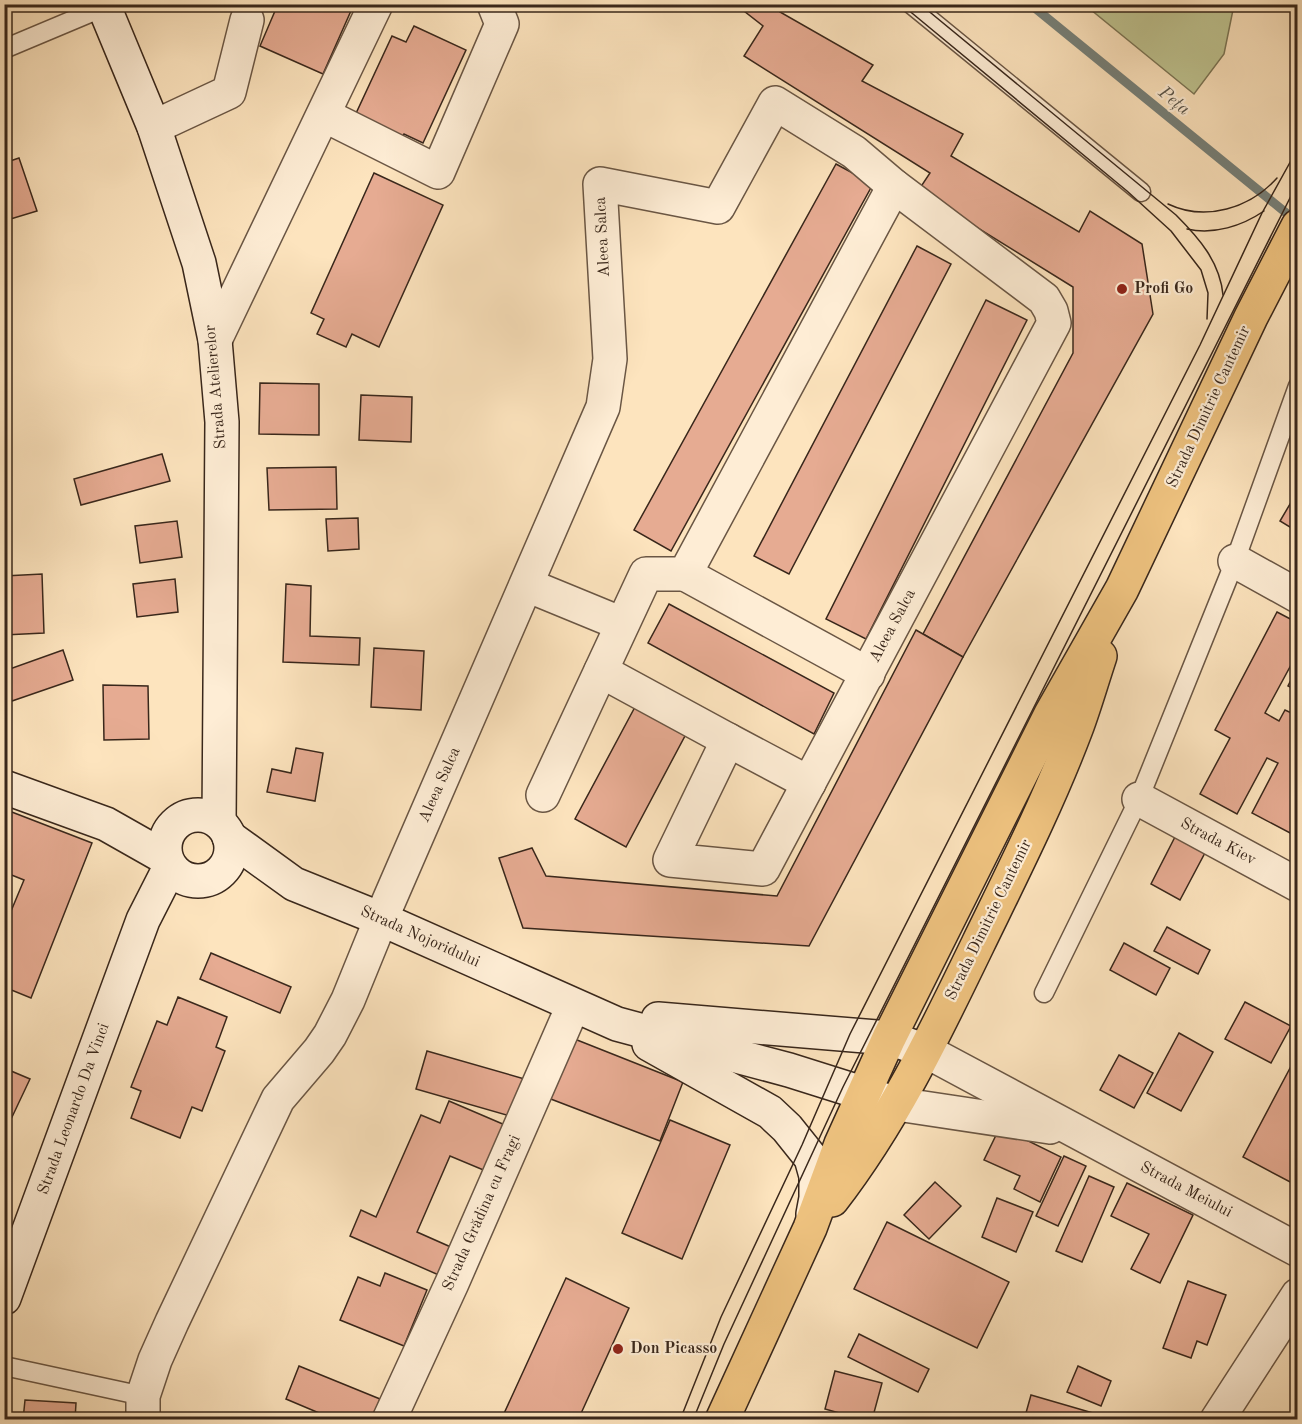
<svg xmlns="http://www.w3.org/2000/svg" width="1302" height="1424" font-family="'Old Standard TT',serif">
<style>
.green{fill:#bfc491;stroke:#7c7656;stroke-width:1.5}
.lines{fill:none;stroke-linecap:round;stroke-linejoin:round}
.stream{stroke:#77817a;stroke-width:9}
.building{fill:#e6ab92;stroke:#39271b;stroke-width:1.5}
.lane-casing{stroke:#6a5644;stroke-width:21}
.street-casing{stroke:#6a5644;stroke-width:36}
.secondary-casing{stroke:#39271b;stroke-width:36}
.primary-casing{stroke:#39271b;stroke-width:36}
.lane{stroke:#feedd5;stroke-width:18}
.street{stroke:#feedd5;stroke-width:33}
.secondary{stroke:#feedd5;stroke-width:33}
.primary{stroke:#eec27f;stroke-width:33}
.tram{stroke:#39271b;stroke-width:1.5}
.poi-dot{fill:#8f2418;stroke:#feedd5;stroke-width:2}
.labels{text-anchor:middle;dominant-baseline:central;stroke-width:4.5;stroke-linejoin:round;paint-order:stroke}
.street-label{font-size:16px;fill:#39271b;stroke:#feedd5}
.poi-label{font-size:16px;font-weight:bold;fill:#39271b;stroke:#feedd5;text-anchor:start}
.water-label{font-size:18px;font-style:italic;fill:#58544a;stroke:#feedd5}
</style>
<rect width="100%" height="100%" fill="#fde4be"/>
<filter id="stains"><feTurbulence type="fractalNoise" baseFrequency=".00333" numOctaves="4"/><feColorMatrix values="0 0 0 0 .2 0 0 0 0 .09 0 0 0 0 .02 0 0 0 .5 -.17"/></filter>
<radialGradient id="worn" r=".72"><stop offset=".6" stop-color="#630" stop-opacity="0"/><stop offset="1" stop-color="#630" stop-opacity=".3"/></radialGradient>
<path class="green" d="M1085 5H1234L1224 54 1194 94Z"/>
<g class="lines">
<path class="stream" d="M1030 4 1296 221"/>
</g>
<g class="building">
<path d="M278 4H354L323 74 260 46Z"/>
<path d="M735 4H786L780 12 873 65 862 81 963 134 951 156 1079 232 1090 211 1142 244 1153 314 963 657 923 634 1073 353V287L918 191 930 173 744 56 763 26Z"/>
<path d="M414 26 466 50 423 143 404 134 399 144 352 122 392 36 406 42Z"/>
<path d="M19 158 37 211 4 221V163Z"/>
<path d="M836 164 873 184 671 551 634 530Z"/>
<path d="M374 173 443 205 379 347 352 334 346 347 317 334 324 319 311 313Z"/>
<path d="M917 246 951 264 789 574 754 556Z"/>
<path d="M986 300 1027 320 866 639 826 619Z"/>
<path d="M260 383 319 384V435L259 434Z"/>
<path d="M361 395 412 397 411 442 359 440Z"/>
<path d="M162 454 170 481 81 505 74 479Z"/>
<path d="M336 467 337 509 269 510 267 468Z"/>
<path d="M1293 499 1298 502V532L1280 521Z"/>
<path d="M4 502 7 559H4Z"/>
<path d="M358 518 359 549 328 551 326 519Z"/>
<path d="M177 521 182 557 140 563 135 526Z"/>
<path d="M42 574 44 633 4 635V576Z"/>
<path d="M175 579 178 612 137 617 133 584Z"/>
<path d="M286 584 311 586 310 636 360 638 359 665 283 662Z"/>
<path d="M669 604 834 693 814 734 648 643Z"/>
<path d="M1277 612 1298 623V652L1265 713 1279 721 1285 710 1298 716V767L1291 780 1298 783V823L1292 834 1252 813 1278 763 1267 758 1237 814 1200 794 1230 738 1215 730Z"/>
<path d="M916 630 963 657 809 946 523 928 499 858 532 848 546 876 777 896Z"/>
<path d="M374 648 424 651 421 710 371 707Z"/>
<path d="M63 650 73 680 12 701 4 681V671Z"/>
<path d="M1297 668H1298V691L1288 686Z"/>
<path d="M103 685 148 686 149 739 104 740Z"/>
<path d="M635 707 686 734 626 847 575 819Z"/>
<path d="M296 748 323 753 315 801 267 792 272 769 291 773Z"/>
<path d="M4 809 92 843 31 998 4 987V928L24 880 4 872Z"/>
<path d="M1177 833 1207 849 1180 900 1151 884Z"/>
<path d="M1167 927 1210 950 1198 974 1154 951Z"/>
<path d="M1124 943 1170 968 1156 995 1110 970Z"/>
<path d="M211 953 291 987 280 1013 200 979Z"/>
<path d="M178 997 227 1017 216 1047 225 1051 202 1111 192 1107 180 1138 131 1118 141 1091 131 1087 157 1021 167 1025Z"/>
<path d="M1245 1002 1291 1026 1271 1063 1225 1039Z"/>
<path d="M1179 1033 1213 1052 1181 1111 1147 1093Z"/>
<path d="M567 1036 683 1082 660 1141 543 1096Z"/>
<path d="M427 1051 528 1080 517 1118 416 1089Z"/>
<path d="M1298 1053V1178L1294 1184 1243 1157Z"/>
<path d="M1119 1055 1153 1073 1134 1108 1100 1090Z"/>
<path d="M4 1068 30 1079 4 1134Z"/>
<path d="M449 1101 512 1128 493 1174 450 1156 417 1232 453 1248 441 1276 350 1236 361 1210 376 1217 421 1115 440 1123Z"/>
<path d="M670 1120 730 1145 682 1259 622 1233Z"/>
<path d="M1000 1127 1061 1157 1040 1202 1014 1189 1020 1176 984 1160Z"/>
<path d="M1064 1156 1086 1166 1058 1226 1036 1216Z"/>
<path d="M1089 1176 1114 1187 1082 1262 1056 1251Z"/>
<path d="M935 1182 961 1206 929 1239 904 1215Z"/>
<path d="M1127 1183 1193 1215 1160 1283 1131 1269 1149 1234 1111 1216Z"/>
<path d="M997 1198 1033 1212 1016 1252 982 1237Z"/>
<path d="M887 1222 1009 1282 977 1348 854 1289Z"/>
<path d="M385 1273 427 1290 404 1346 340 1320 358 1277 380 1286Z"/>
<path d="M566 1278 629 1308 578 1420H501Z"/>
<path d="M1188 1281 1226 1295 1207 1345 1197 1341 1191 1358 1163 1348Z"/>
<path d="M859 1334 929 1369 918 1392 848 1357Z"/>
<path d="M299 1366 380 1399 372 1420H331V1418L286 1399Z"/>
<path d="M1078 1366 1111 1381 1101 1406 1067 1392Z"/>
<path d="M835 1371 882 1383 872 1420H864L825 1409Z"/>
<path d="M1031 1395 1117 1420H1024Z"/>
<path d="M25 1400 76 1403 75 1420H23Z"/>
</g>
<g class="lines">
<defs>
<g id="lane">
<path d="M911 4 1141 192"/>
<path d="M4 49 104 7"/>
<path d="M1044 993 1139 799 1235 561 1298 386"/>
<path d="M4 1366 143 1396"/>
</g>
<g id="street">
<path d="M324 115 438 172 502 24 494 4"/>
<path d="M154 127 229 92 247 20"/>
<path d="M215 340 376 4"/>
<path d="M1235 561 1298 596"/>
<path d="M685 574 868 674"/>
<path d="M527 585 622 624"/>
<path d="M728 740 809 783"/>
<path d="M543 795 646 574H685L894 186"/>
<path d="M1139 799 1298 885"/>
<path d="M926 1051 1298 1250"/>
<path d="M897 1104 1050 1127"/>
<path d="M143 1420V1396L155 1360 172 1322 278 1099 319 1051 330 1035 348 1000 381 919 603 407 610 359 600 184 718 207 775 103 854 152 894 186 1044 299 1051 311 1054 323 763 869 670 860 728 740 601 671"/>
<path d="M389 1420 452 1283 573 1006"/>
<path d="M1217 1420 1298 1295"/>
</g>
<g id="secondary">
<path d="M103 4 154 127 199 263 215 340 222 422 219 822"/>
<path d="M4 787 106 824 166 858"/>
<circle cx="198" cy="848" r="33"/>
<path d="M229 837 294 884 381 919 617 1024 789 1070 897 1104"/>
<path d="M658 1019 889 1038 926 1051"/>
<path d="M649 1044 770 1112 787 1128 811 1158 816 1176V1198L813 1214"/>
<path d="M4 1298 143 920 170 867"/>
</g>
<g id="primary">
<path d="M832 1200C893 1121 935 1033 978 944 1012 874 1048 803 1076 729 1085 705 1092 680 1100 656"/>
<path d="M722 1420 810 1228 841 1144 889 1038 1051 714 1122 589 1251 317 1298 226"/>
</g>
</defs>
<use href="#lane" class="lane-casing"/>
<use href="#street" class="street-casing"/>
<use href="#secondary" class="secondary-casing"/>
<use href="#primary" class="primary-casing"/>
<use href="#lane" class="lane"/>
<use href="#street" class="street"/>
<use href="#secondary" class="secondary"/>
<use href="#primary" class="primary"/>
<g class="tram">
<path d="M901 4 1127 191 1171 231 1201 270 1208 293 1207 319"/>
<path d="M920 4 1176 215C1199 238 1220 262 1223 295"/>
<path d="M1168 204C1206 222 1250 208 1277 178"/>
<path d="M1187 229C1214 235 1242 226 1264 211"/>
<path d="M680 1420 721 1317 802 1145 850 1034 1200 345 1262 213 1298 148"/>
<path d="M693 1420 724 1344 843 1087 1298 182"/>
</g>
</g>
<g class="poi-dot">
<circle cx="1122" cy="289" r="6"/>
<circle cx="618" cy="1349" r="6"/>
</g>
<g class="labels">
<g class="street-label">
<text transform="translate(603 237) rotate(-93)">Aleea Salca</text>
<text transform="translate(216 387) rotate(-95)">Strada Atelierelor</text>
<text transform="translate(1209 407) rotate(-65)">Strada Dimitrie Cantemir</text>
<text transform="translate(893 626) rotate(-62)">Aleea Salca</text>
<text transform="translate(440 785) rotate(-66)">Aleea Salca</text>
<text transform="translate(1218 842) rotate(28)">Strada Kiev</text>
<text transform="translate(989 920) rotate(-64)">Strada Dimitrie Cantemir</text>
<text transform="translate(420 937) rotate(24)">Strada Nojoridului</text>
<text transform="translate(74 1109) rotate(-70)">Strada Leonardo Da Vinci</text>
<text transform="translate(1186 1190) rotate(28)">Strada Meiului</text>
<text transform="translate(482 1213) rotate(-66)">Strada Grădina cu Fragi</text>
</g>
<g class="poi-label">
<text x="1134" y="289">Profi Go</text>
<text x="630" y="1349">Don Picasso</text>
</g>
<g class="water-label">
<text transform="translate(1174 101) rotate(39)">Peța</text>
</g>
</g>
<rect width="1302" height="1424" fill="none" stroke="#fde4be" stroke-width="24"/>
<rect x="6" y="6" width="1290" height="1412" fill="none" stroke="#39271b" stroke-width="3"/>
<rect x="12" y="12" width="1278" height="1400" fill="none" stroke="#39271b" stroke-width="1.5"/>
<rect width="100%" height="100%" filter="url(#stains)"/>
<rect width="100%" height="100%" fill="url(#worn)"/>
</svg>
